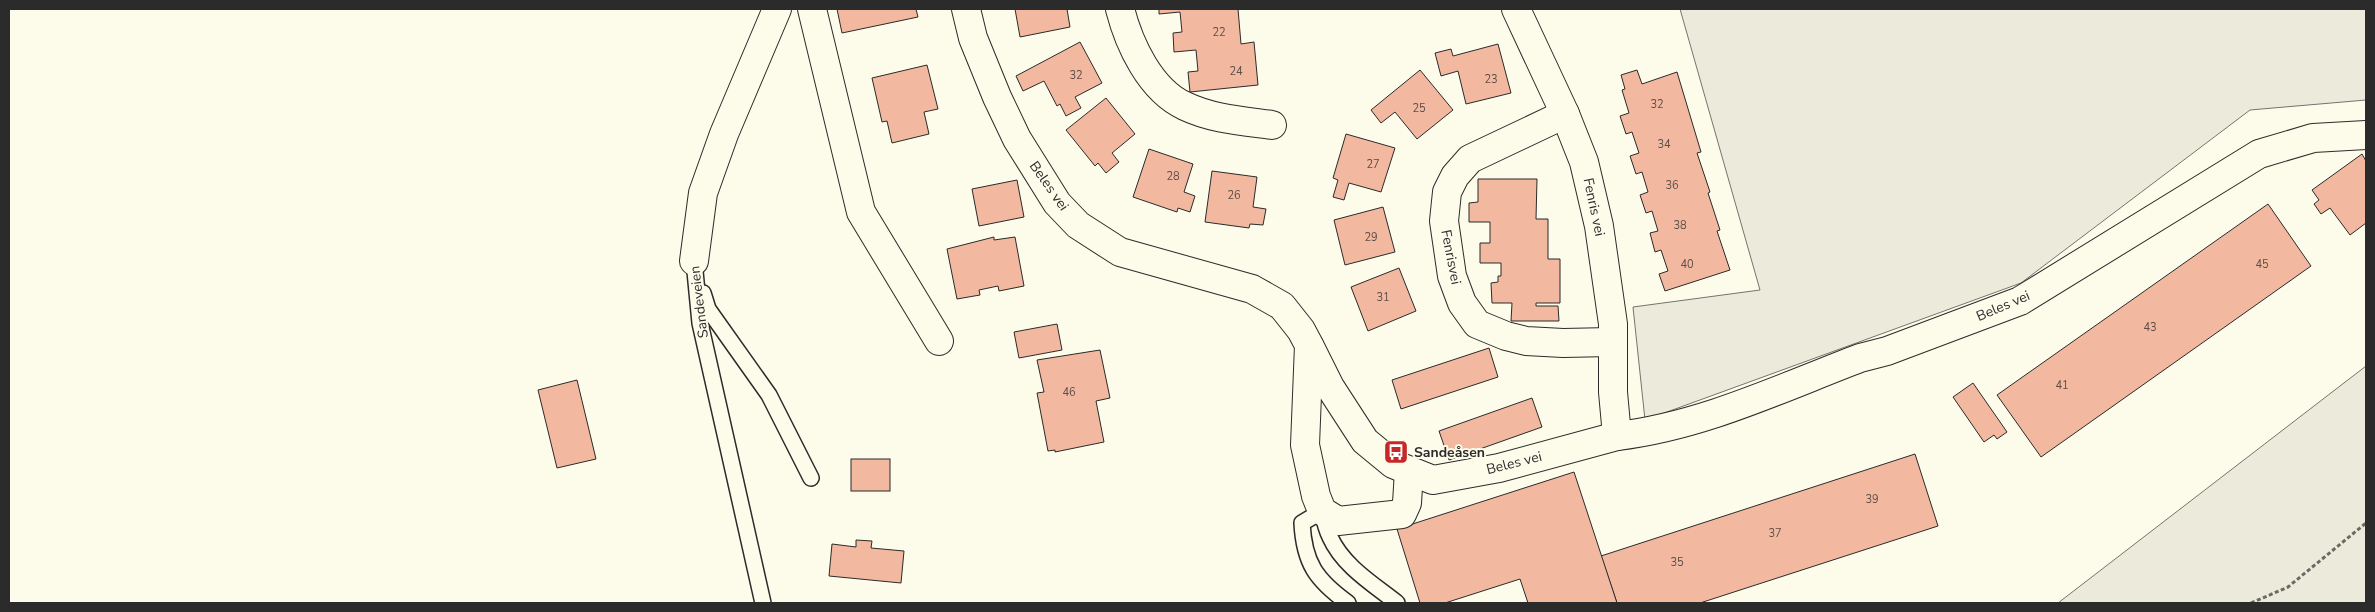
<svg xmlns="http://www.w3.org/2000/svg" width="2375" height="612" font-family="'Nunito Sans',sans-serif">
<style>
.green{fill:#ecebdb;stroke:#74746e}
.building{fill:#f2b8a0;stroke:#2b2b2b}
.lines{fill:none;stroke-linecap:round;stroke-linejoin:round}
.service-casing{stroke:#2b2b2b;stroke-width:18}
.minor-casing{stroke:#2b2b2b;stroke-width:30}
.path{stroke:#6a6964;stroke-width:3;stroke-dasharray:4 2.5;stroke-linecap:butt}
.service{stroke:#fdfbea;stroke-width:15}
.minor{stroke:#fdfbea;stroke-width:28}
.labels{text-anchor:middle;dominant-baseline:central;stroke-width:4;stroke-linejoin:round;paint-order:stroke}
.number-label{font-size:11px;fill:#5d4e48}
.street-label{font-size:14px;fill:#2b2b2b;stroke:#fdfbea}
.poi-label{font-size:14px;font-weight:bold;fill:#2b2b2b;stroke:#fdfbea;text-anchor:start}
</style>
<rect width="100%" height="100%" fill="#fdfbea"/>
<g class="green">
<path d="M1680 9H2366V100L2250 110 2021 283 1645 420 1633 307 1760 290Z"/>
<path d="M2366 366V603H2058Z"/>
</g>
<g class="building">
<path d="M837 9H916L918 17 842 33Z"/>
<path d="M1015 9H1067L1070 27 1020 37Z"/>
<path d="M1159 9H1238L1241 44 1254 42 1258 85 1190 92 1188 72 1198 71 1196 50 1174 52 1173 33 1182 32 1180 12 1159 14Z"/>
<path d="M1080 42 1102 83 1075 97 1081 108 1066 116 1060 104 1057 106 1044 81 1023 91 1016 76Z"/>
<path d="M1498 44 1511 93 1466 104 1458 71 1441 76 1435 53 1451 49 1453 56Z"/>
<path d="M927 65 938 109 924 112 929 134 892 143 887 121 882 122 872 78Z"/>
<path d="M1420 70 1453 110 1417 139 1395 112 1381 123 1371 110Z"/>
<path d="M1637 70 1642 84 1677 72 1701 152 1697 153 1710 192 1708 193 1720 230 1717 231 1730 270 1665 291 1659 274 1668 271 1661 250 1655 252 1650 233 1658 231 1652 211 1646 213 1640 195 1648 192 1642 172 1636 174 1630 156 1639 153 1632 132 1626 134 1620 116 1629 113 1622 90 1625 89 1621 75Z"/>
<path d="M1106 98 1135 134 1112 153 1119 162 1106 173 1098 163 1095 166 1066 130Z"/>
<path d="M1346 134 1395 148 1381 192 1349 183 1344 200 1333 197 1338 180 1333 178Z"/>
<path d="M1149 149 1193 164 1184 192 1195 196 1190 212 1178 208 1177 212 1133 197Z"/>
<path d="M2362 154 2366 161V223L2350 235 2330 208 2321 214 2314 204 2319 200 2312 190Z"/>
<path d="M1212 171 1257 177 1253 207 1266 209 1263 225 1250 224 1249 228 1205 222Z"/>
<path d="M1478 179H1537L1536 219H1548V259H1560V303H1536V306H1558L1559 321H1511L1512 303H1492L1491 283 1498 282V276H1501V263H1480V243H1490V222H1469V203L1478 202Z"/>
<path d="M1017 180 1024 217 979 226 972 189Z"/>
<path d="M2268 204 2311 266 2041 457 1997 395Z"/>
<path d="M1383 207 1395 252 1345 265 1334 220Z"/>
<path d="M994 237V240L1015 237 1024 286 999 291 998 286 979 290 980 295 957 299 947 249Z"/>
<path d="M1399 268 1416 311 1368 331 1351 287Z"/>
<path d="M1057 324 1062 350 1019 358 1014 332Z"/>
<path d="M1489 348 1498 377 1401 409 1392 380Z"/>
<path d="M1100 350 1110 398 1096 401 1104 442 1055 452V450L1048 451 1037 393 1044 392 1037 360Z"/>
<path d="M577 380 596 459 557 468 538 390Z"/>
<path d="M1973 383 2007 432 1997 439 1994 435 1984 442 1953 397Z"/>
<path d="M1532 398 1542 427 1449 460 1439 431Z"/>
<path d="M1915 454 1938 526 1700 603H1617L1601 556Z"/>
<rect x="851" y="459" width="39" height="32"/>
<path d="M1574 472 1617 603H1528L1520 579 1445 603H1420L1397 529Z"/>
<path d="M856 540 872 541 871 548 904 551 901 583 829 576 832 544 856 547Z"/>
</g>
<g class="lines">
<defs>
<g id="service">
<path d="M694 261 700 323 763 603"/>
<path d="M703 293 708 309 769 395 811 478"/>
<path d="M1348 603C1316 580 1304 563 1302 523L1322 511C1324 520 1326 529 1330 537 1343 566 1373 584 1397 603"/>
</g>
<g id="minor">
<path d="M812 9 861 212 939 341"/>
<path d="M966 9 973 38 997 97 1017 139 1057 203 1078 225 1120 252 1252 289 1282 306 1301 330 1309 345 1305 445 1316 496 1322 511 1338 521 1402 514 1407 503 1409 471"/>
<path d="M1120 9C1129 44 1150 90 1185 106 1212 119 1243 121 1272 125"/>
<path d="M1516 9 1565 114 1584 162 1599 226 1613 324V392L1617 436C1702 426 1781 388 1860 358L1887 351 2020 301 2259 154 2313 138 2366 135"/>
<path d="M1565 114 1470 159 1455 176 1447 192 1444 221 1452 276 1462 303 1477 324 1506 336 1526 341 1563 343 1611 342"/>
<path d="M694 261 703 193 724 134 777 9"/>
<path d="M1310 347 1330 387 1365 441 1393 464 1433 480 1499 468 1617 436"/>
</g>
</defs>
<use href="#service" class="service-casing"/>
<use href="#minor" class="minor-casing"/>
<path class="path" d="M2251 603 2288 587 2366 523"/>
<use href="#service" class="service"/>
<use href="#minor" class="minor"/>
</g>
<defs>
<symbol id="bus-square" viewBox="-11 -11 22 22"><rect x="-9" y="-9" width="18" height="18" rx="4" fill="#c62828" stroke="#fdfbea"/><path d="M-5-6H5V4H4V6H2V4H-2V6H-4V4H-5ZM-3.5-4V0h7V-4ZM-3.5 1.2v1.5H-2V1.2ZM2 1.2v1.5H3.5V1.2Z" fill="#fff"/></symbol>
</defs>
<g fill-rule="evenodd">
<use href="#bus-square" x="1382" y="438" width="28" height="28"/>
</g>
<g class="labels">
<g class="number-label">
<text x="1219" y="32">22</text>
<text x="1236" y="71">24</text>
<text x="1076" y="75">32</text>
<text x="1491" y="79">23</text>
<text x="1657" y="104">32</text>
<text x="1419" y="108">25</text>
<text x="1664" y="144">34</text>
<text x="1373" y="164">27</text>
<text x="1173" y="176">28</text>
<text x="1672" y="185">36</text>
<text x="1234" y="195">26</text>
<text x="1680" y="225">38</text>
<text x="1371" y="237">29</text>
<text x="1687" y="264">40</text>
<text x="2262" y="264">45</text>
<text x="1383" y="297">31</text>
<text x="2150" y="327">43</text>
<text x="2062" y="385">41</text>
<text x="1069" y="392">46</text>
<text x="1872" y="499">39</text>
<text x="1775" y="533">37</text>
<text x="1677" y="562">35</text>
</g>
<g class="street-label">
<text transform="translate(1049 186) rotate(55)">Beles vei</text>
<text transform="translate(1594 207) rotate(78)">Fenris vei</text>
<text transform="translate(1451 257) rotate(79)">Fenrisvei</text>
<text transform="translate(699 302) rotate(-97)">Sandeveien</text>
<text transform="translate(2003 306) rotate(-23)">Beles vei</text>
<text transform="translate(1514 463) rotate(-14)">Beles vei</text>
</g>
<g class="poi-label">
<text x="1414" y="452">Sandeåsen</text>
</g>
</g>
<rect width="2375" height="612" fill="none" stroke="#2b2b2b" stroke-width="20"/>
</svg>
